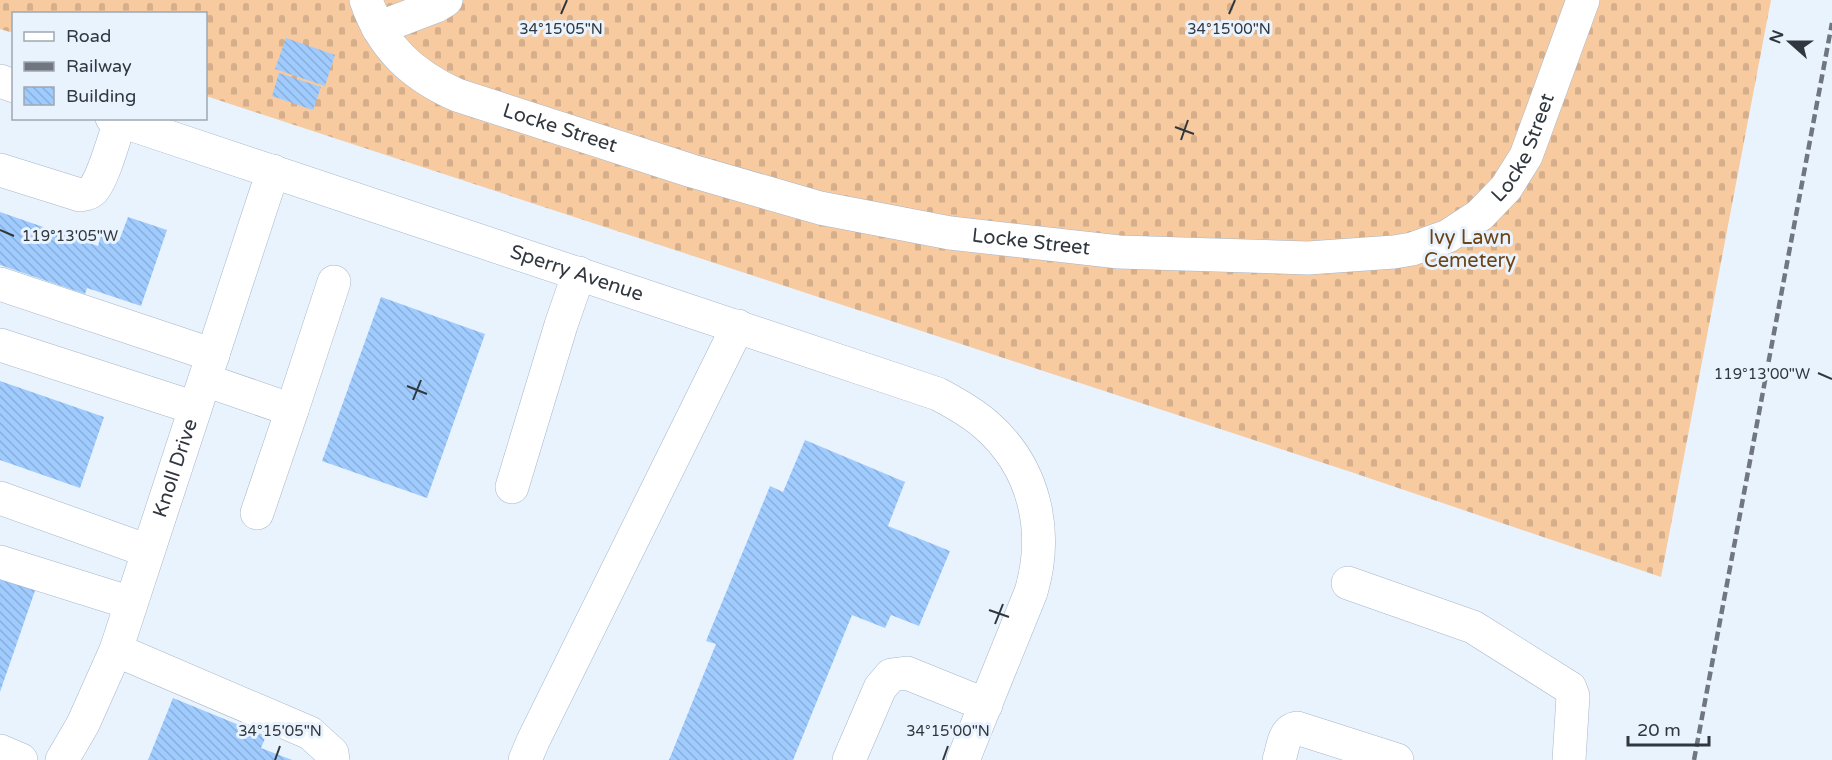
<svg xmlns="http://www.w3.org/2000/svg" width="1832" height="760" font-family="'Varela Round',sans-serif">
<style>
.cemetery{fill:url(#cemetery-stones)}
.building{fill:url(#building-back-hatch)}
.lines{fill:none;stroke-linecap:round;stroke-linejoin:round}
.minor-casing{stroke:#a7b6c7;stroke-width:34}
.minor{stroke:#fff;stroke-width:33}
.rail{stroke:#707780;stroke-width:4.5;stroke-dasharray:9 4.5;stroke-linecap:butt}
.ticks{fill:none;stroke:#31373e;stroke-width:2}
.labels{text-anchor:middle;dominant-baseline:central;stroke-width:6;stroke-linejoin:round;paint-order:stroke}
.street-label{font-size:20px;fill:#31373e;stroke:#e9f3fe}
.park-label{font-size:20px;fill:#6d4416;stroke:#e9f3fe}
.ticks-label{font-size:15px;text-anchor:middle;fill:#31373e;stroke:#e9f3fe;stroke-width:6;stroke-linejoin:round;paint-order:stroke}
</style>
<defs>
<pattern id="cemetery-stones" width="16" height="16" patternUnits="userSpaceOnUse" patternTransform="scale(1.5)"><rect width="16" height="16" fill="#f8caa0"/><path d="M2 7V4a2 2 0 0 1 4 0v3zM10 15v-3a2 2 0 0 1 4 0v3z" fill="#d5ae8b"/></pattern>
<pattern id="building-back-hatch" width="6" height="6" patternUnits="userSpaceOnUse" patternTransform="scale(1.5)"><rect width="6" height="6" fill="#9fcbfe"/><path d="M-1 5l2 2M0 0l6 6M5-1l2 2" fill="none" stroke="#89afdb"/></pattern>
</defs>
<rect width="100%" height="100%" fill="#e9f3fe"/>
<path class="cemetery" d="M0 0H1771L1661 577 1354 473 206 96V14H14L13 33 0 29Z"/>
<g class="building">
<path d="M286 38 335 55 325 86 275 69Z"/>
<path d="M279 73 321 87 313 110 272 96Z"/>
<path d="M0 212 98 246 101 235 119 241 128 217 167 230 141 306 87 288 85 294 0 265Z"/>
<path d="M381 297 485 334 427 498 322 461Z"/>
<path d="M0 381 104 417 80 488 0 460Z"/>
<path d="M805 440 905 482 888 526 950 551 919 626 891 615 885 628 852 615 793 760H669L716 644 706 641 770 486 783 492Z"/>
<path d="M0 569 38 582 0 692Z"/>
<path d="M173 698 266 736 261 748 292 760H148Z"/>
</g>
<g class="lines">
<defs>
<g id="minor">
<path id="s1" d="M366 0C382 47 412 75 457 95L692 171 820 208 950 233 1119 252 1308 258 1394 252 1412 249 1448 236 1480 215 1506 188 1526 156 1583 0"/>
<path d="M378 28 436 6 446 0"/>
<path d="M0 81 14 86"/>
<path id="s2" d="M112 118 938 394C955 403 971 412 985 424 1035 467 1049 531 1031 592L963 760"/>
<path d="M0 170 80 195C85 194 89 194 93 190 104 177 114 138 120 121"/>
<path d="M0 284 213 355"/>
<path d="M0 345 195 408"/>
<path d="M205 380 292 410 257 513"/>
<path d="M292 410 334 282"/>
<path d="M512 487 561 325 579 273"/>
<path d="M0 498 148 551"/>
<path d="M0 562 131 603"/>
<path d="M1348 583 1473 627 1570 688 1573 696 1569 760"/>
<path d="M116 650 310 733 332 753 333 760"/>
<path d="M0 751 21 760"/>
<path id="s3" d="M62 760 83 724 116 650 273 171"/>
<path d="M525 760 533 741 738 326"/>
<path d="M849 760 880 688 891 675 907 673 986 705"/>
<path d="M1279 760C1283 749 1283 730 1297 728L1397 760"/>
</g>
</defs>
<use href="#minor" class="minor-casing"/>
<use href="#minor" class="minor"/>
<path class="rail" d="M1694 760 1832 23"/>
</g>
<path class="ticks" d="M561 14 567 0M1229 14 1235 0M1175 127 1194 134M1181 140 1188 120M0 230 14 236M1818 373 1832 379M407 386 427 394M413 400 421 380M989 610 1009 617M995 624 1003 604M275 760 280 746M943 760 948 746"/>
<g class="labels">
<g class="street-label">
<text stroke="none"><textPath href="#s1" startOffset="244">Locke Street</textPath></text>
<text stroke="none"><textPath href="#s1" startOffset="1270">Locke Street</textPath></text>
<text stroke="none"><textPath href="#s1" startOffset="730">Locke Street</textPath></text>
<text stroke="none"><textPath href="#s2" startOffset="490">Sperry Avenue</textPath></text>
<text stroke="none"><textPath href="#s3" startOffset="314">Knoll Drive</textPath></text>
</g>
<g class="park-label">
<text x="1470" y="238">Ivy Lawn<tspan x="1470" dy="23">Cemetery</tspan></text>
</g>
</g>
<g class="ticks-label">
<text x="561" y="34">34°15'05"N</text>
<text x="1229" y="34">34°15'00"N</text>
<text x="70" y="241">119°13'05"W</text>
<text x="1762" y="379">119°13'00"W</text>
<text x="280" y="736">34°15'05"N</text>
<text x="948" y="736">34°15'00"N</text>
</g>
<rect x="12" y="12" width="195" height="108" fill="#e9f3fe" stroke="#9fa8b1" stroke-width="1.5"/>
<rect x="24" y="32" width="30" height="9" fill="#ffffff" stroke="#9fa8b1" stroke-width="1.5"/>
<text x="66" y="42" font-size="18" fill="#31373e">Road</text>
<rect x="24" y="62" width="30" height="9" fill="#707780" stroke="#9fa8b1" stroke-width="1.5"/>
<text x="66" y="72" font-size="18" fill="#31373e">Railway</text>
<rect x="24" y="87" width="30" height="18" fill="url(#building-back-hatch)" stroke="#9fa8b1" stroke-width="1.5"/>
<text x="66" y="102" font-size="18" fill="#31373e">Building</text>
<g transform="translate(1790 42) rotate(291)" stroke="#e9f3fe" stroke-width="4.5" paint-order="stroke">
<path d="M0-4.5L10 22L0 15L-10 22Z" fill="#31373e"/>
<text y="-9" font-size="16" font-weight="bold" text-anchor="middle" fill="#31373e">N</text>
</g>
<path d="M1628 736v9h81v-9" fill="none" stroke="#31373e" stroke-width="3"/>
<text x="1637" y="736" font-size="18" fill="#31373e" stroke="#e9f3fe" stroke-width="4.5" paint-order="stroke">20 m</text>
</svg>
